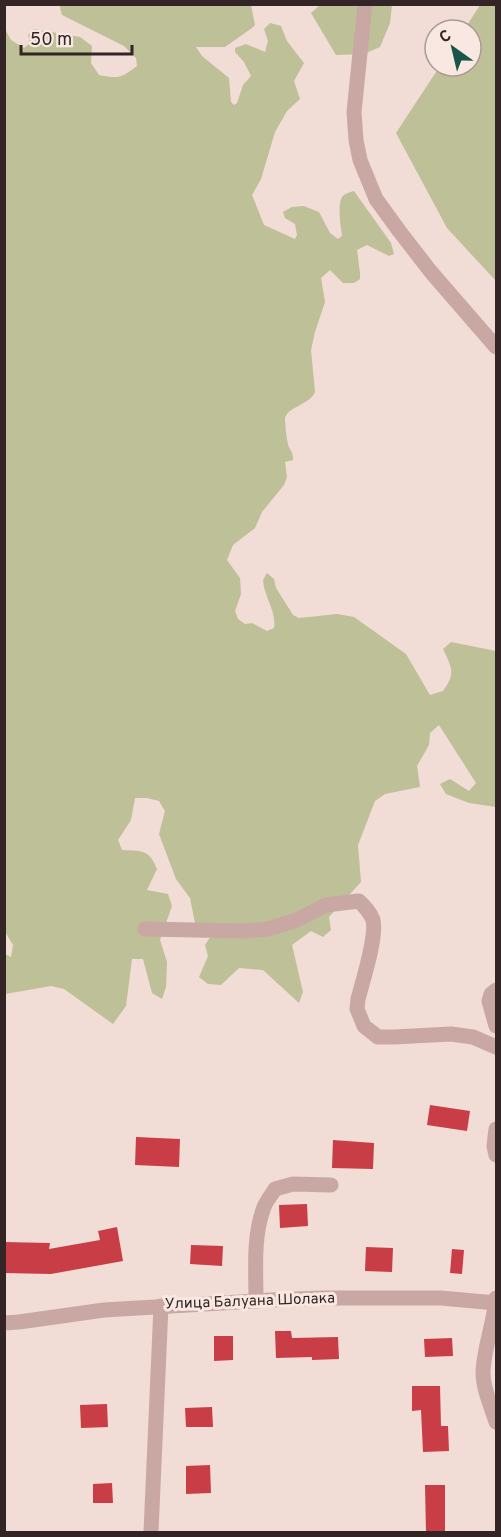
<svg xmlns="http://www.w3.org/2000/svg" width="501" height="1537" font-family="Overpass,sans-serif">
<style>
.green{fill:#bec097}
.building{fill:#c83d46}
.lines{fill:none;stroke-linecap:round;stroke-linejoin:round}
.minor{stroke:#c9a8a3;stroke-width:15}
.labels{text-anchor:middle;dominant-baseline:central;stroke-width:6;stroke-linejoin:round;paint-order:stroke}
.street-label{font-size:15px;fill:#332525;stroke:#f9e8e2}
</style>
<rect width="100%" height="100%" fill="#f1dcd6"/>
<g class="green">
<path d="M61 5H251L255 25 252 28 225 47H196L202 56 229 78 231 102 234 105 237 103 243 85 251 76 244 62 235 52V48L246 44 265 52 268 41 264 29 270 23 281 26 287 41 304 63 294 81 300 99 287 111 275 132 261 179 252 195 264 225 295 239 297 235 295 224 285 218 283 212 292 207 304 206 319 212 330 233 338 239 342 236C341 227 336 201 344 195 347 193 350 192 354 191L391 243 394 254 389 256 367 245 357 250 360 273V279L354 283H343L330 270 321 278 325 302 315 332 311 350 315 392C310 405 286 407 285 419 285 424 287 443 289 447 292 453 293 453 293 460L285 462 287 477 284 485 262 512 255 528 233 545 227 560 240 578 241 594 235 611 238 619 245 624 252 623 267 631 274 628C277 612 264 597 263 580L267 573 274 579 276 588 293 615 299 618 337 614 354 617 406 654 430 695 443 691C456 673 452 668 443 649L451 642 496 651V807L469 803 446 794 440 784 450 779 469 791 476 783 439 725 430 733 429 745 417 766 420 787 385 794 375 801 358 845 361 882 329 917 331 930 323 937 311 931 292 945 303 992 299 1003 263 970 239 968 221 985 208 984 199 977 208 956 205 945 217 926 195 923 190 898 176 879 159 834 165 811 159 801 147 798H135L131 820 118 840 122 850C142 851 149 849 157 869L147 890 168 894 172 906 160 940 167 962 166 987 162 999 152 993 143 959H132L126 1006 113 1024 64 989 51 986 5 994V954L11 957 13 945 4 930V27L11 40 24 48 30 43 28 35 34 29 80 37 92 46 91 63 99 75C119 79 121 78 137 66L136 58 124 46 62 15 60 7Z"/>
<path d="M320 5H392L390 23 380 47 364 54 336 55 311 13Z"/>
<path d="M480 5H496V281L447 228 396 133 440 66H471V30H464Z"/>
</g>
<g class="building">
<path d="M430 1105 470 1111 467 1131 427 1125Z"/>
<path d="M136 1137 180 1139 179 1167 135 1165Z"/>
<path d="M333 1140 374 1143 373 1169 332 1168Z"/>
<path d="M307 1204 308 1226 280 1228 279 1205Z"/>
<path d="M117 1227 123 1261 51 1274 4 1273V1242L50 1243 49 1249 100 1240 98 1231Z"/>
<path d="M191 1245 223 1246 222 1266 190 1264Z"/>
<path d="M366 1247 393 1248 392 1272 365 1271Z"/>
<path d="M452 1249 464 1250 462 1274 450 1273Z"/>
<path d="M275 1331H291L292 1338 338 1337 339 1359 312 1360V1357L276 1358Z"/>
<path d="M214 1336H233V1360L214 1361Z"/>
<path d="M452 1338 453 1356 425 1357 424 1339Z"/>
<path d="M412 1386H440L441 1426H448L449 1451 423 1452 421 1410 412 1411Z"/>
<path d="M107 1404 108 1427 81 1428 80 1405Z"/>
<path d="M212 1407 213 1427H186L185 1408Z"/>
<path d="M210 1465 211 1493 186 1494V1466Z"/>
<path d="M112 1483 113 1503H93V1484Z"/>
<path d="M425 1485H445V1533H426Z"/>
</g>
<g class="lines">
<g class="minor">
<path d="M365 4 354 112 356 140 360 160 376 199 400 232 431 272 496 347"/>
<path d="M145 929 244 931 268 929 297 920 326 905 359 901C365 907 370 912 373 920 377 937 363 980 358 999L357 1009 364 1026 378 1037H394L451 1034 473 1037 496 1047"/>
<path d="M496 990 491 994 489 1001 496 1026"/>
<path d="M496 1129 494 1146 496 1155"/>
<path d="M496 1298C494 1323 484 1347 483 1372 483 1389 491 1406 496 1422"/>
<path d="M256 1301C256 1271 253 1238 263 1210 265 1202 271 1196 275 1189L293 1184 331 1185"/>
<path d="M4 1323 19 1322 104 1310 271 1300 322 1298H441L496 1303"/>
<path d="M151 1532 161 1306"/>
</g>
</g>
<g class="labels">
<g class="street-label">
<text transform="translate(250 1302) rotate(-2)">Улица Балуана Шолака</text>
</g>
</g>
<rect width="501" height="1537" fill="none" stroke="#332525" stroke-width="12"/>
<g transform="translate(453 48) rotate(326)"><circle r="28" fill="#f9e8e2" stroke="#aa9a96" stroke-width="1.5"/>
<path d="M0-4.5L10 22L0 15L-10 22Z" fill="#1a5547"/>
<text y="-9" font-size="16" font-weight="bold" text-anchor="middle" fill="#332525">С</text>
</g>
<path d="M21 45v9h111v-9" fill="none" stroke="#332525" stroke-width="3"/>
<text x="30" y="45" font-size="18" fill="#332525" stroke="#f9e8e2" stroke-width="4.5" paint-order="stroke">50 m</text>
</svg>
